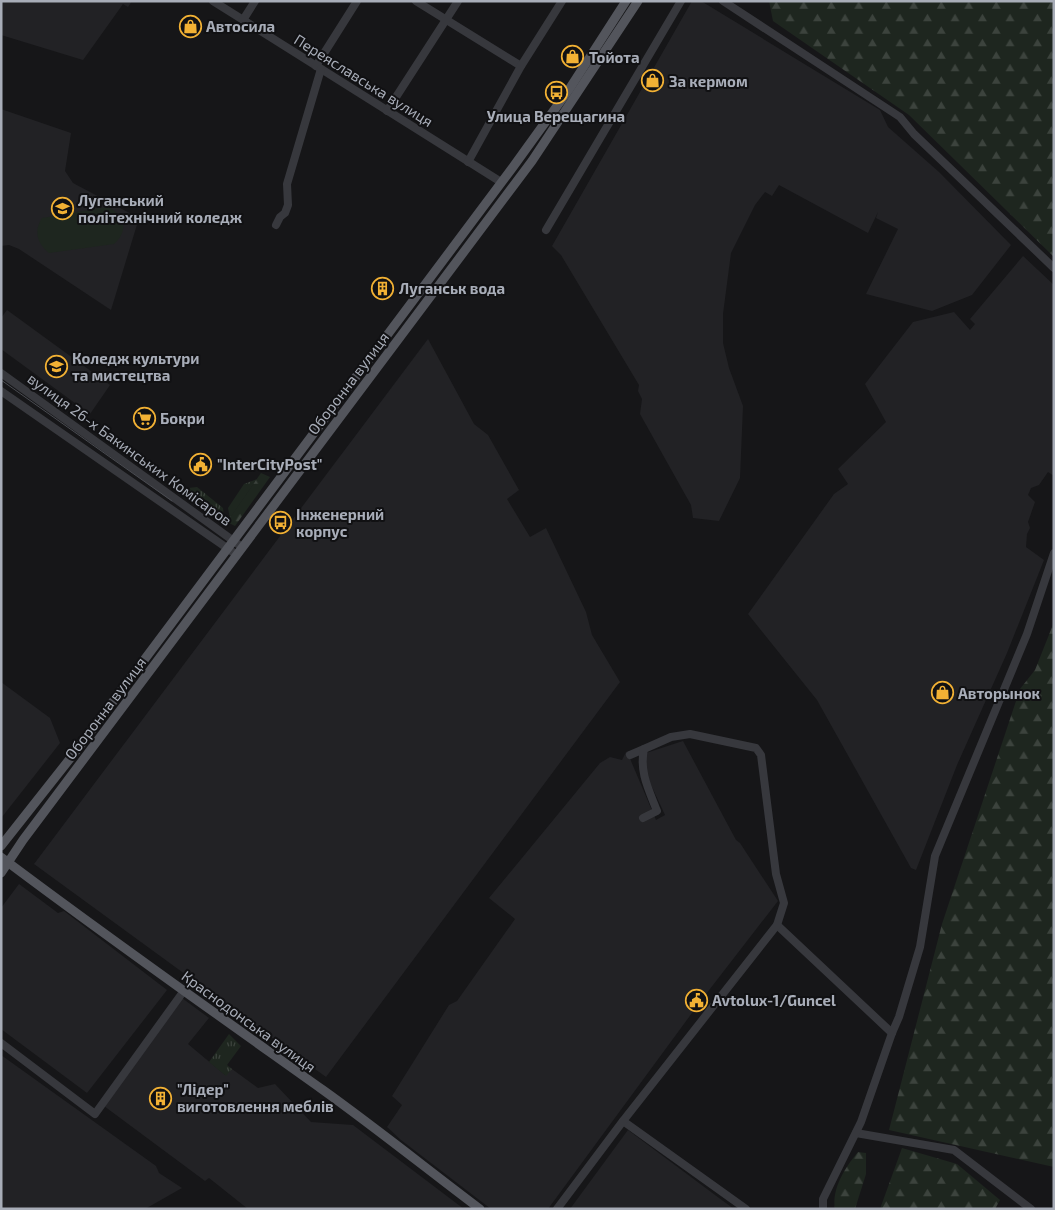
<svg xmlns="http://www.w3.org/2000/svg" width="1055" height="1210" font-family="'Exo 2',sans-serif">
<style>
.built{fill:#222225}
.grass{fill:url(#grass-tufts)}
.forest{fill:url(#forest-firs)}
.garden{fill:#1e261f}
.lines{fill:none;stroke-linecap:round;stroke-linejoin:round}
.minor{stroke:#37383d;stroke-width:8}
.major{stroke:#53555c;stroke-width:9}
.tram{stroke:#4a4c52;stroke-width:1}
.labels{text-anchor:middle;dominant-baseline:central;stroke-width:4;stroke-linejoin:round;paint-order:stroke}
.poi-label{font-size:15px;font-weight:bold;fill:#a8adb8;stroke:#111113;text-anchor:start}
.street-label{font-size:15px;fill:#a8adb8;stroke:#111113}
</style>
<defs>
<pattern id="grass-tufts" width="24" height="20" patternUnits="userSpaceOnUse" patternTransform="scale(1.25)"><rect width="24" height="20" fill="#1e261f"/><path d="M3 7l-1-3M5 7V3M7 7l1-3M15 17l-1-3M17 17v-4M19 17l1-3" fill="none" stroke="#3c433d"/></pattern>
<pattern id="forest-firs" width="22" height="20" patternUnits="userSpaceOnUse" patternTransform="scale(1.25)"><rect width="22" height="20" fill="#1e261f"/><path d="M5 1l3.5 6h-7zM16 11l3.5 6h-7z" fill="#3c433d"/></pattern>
</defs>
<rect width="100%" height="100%" fill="#161618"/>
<g class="built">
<path d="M1 1H132L128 7 123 4 83 60 1 35Z"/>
<path d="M692 1H701L880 110 888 127 939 172 1011 245 972 295 932 311 866 294 898 229 876 218 878 212 868 233 779 185 772 196 765 192 755 205 731 253 723 314V343L729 368 743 406 740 478 719 521 693 518 691 505 640 414 642 399 638 391 639 385 561 255 552 246Z"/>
<path d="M1 109 71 133 65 171 73 183 139 218 111 310 19 249 9 245 1 246Z"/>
<path d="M1023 256 1054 285V476L1048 472 1039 485 1031 488 1028 495 1035 502 1028 522 1030 528 1027 534 1026 547 1044 560 1007 653 957 765 916 870 911 868 817 700 748 614 834 494 848 484 838 469 886 422 865 384 913 322 954 312 970 330 975 324 970 319Z"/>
<path d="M7 310 110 385 90 414 1 349V318Z"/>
<path d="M428 339 474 424 488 435 519 490 507 499 530 537 546 528 586 612 592 635 620 682 326 1077 34 864Z"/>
<path d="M1 682 50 718 60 743 2 817Z"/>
<path d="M683 741 736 840 740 843 778 901 703 998 548 1209H491L401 1140 387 1127 402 1105 392 1096 449 1005 457 1001 515 919 489 898 600 763 610 757 622 760 626 752 629 751 631 761 656 820 665 815 645 772 646 753Z"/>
<path d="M19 884 58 913 64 911 167 990 87 1093 1 1029V908Z"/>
<path d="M182 998 209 1018 188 1044 225 1075 232 1069 258 1088 275 1084 311 1122 353 1125 464 1209H248L209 1178 205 1181 104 1106Z"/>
<path d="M1 1055 156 1166 159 1173 182 1188 145 1209H1Z"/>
<path d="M628 1130 719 1198 734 1209H570Z"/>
</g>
<g class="grass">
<path d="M257 479 230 518 228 508 244 484Z"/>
<path d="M197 487 223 508 224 519 180 489Z"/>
<path d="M229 1034 241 1046 227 1065 232 1069 226 1076 209 1062Z"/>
</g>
<g class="forest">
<path d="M769 1H1054V257L909 115 773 21Z"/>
<path d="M261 473 270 477 235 526 227 522Z"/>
<path d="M1054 622V1167L889 1130 942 924 1020 689 1035 670Z"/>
<path d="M902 1148 957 1164 1000 1200 995 1209H880Z"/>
<path d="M858 1152 866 1153V1174L855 1209H835C831 1189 846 1166 858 1152Z"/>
</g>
<path class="garden" d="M107 207C125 214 129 231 114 244L49 253C38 244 33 232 42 218Z"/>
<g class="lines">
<g class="minor">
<path d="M213 1 501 182"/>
<path d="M416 1 521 66"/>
<path d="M723 1 900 117 914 134 1054 268"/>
<path d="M243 20 255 1"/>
<path d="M316 66 357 1"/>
<path d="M387 111 458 1"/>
<path d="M468 162 521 66 562 1"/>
<path d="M276 225 280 217 285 213 288 205 287 184 321 69"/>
<path d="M546 230 681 1"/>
<path d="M1 373 242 547"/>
<path d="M1 391 237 555"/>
<path d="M630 755 644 749"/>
<path d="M777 925 892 1033"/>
<path d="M1 1043 95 1114 183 992"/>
<path d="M623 1121 746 1209"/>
<path d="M856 1133 954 1150 1031 1209"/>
<path d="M557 1209 623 1121 777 925 784 903 776 874 761 755 756 748 690 734 671 737 644 749C639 772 649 790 657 811L643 818"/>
<path d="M823 1209V1199L861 1122 892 1033 899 1017 920 947 935 856 1027 634 1054 553"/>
</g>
<g class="major">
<path d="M1 846 76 751 513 167 570 88 626 1"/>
<path d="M1 857C107 937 215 1013 323 1090 376 1128 427 1169 480 1209"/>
<path d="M1 873 23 840 532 161 638 1"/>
</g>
<path class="tram" d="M1 380 172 501"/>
</g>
<defs>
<symbol id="shop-ring" viewBox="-11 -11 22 22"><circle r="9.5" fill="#111113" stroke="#f2b134" stroke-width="1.5"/><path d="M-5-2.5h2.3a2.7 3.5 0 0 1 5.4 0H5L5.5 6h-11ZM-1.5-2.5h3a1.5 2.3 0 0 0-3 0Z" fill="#f2b134"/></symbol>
<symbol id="bus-ring" viewBox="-11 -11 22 22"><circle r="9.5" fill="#111113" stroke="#f2b134" stroke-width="1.5"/><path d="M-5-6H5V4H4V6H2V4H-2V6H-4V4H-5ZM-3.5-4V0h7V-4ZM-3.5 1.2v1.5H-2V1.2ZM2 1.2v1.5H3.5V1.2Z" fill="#f2b134"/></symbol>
<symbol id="university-ring" viewBox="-11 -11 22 22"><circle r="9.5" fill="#111113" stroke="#f2b134" stroke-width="1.5"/><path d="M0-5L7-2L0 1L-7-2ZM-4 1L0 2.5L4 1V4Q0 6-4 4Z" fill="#f2b134"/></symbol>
<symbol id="building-ring" viewBox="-11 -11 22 22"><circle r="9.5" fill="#111113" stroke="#f2b134" stroke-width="1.5"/><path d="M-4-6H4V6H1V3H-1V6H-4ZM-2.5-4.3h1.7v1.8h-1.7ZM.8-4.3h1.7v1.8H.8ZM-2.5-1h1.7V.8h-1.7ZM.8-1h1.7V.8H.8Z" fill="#f2b134"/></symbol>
<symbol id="supermarket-ring" viewBox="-11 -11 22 22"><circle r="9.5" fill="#111113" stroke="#f2b134" stroke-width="1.5"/><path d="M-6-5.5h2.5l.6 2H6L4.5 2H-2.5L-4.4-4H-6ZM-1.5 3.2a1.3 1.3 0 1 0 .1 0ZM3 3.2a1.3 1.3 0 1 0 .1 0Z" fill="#f2b134"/></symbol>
<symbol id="civic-ring" viewBox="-11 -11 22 22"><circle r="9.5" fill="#111113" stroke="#f2b134" stroke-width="1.5"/><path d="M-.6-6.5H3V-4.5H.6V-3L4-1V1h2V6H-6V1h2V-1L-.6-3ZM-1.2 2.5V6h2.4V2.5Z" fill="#f2b134"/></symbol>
</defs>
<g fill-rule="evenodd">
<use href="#shop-ring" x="178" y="14" width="25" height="25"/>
<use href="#shop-ring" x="560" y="44" width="25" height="25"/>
<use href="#shop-ring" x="640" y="68" width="25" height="25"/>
<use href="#bus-ring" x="544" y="80" width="25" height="25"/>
<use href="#university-ring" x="50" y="196" width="25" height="25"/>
<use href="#building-ring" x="370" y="276" width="25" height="25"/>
<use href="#university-ring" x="44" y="354" width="25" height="25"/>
<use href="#supermarket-ring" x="132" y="406" width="25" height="25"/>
<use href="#civic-ring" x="188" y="452" width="25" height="25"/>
<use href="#bus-ring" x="268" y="510" width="25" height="25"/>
<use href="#shop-ring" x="930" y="680" width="25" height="25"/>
<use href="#civic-ring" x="684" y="988" width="25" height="25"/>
<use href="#building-ring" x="148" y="1086" width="25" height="25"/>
</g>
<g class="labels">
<g class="poi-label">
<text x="206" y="26">Автосила</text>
<text x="589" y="57">Тойота</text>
<text x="669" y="81">За кермом</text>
<text x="556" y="116" text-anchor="middle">Улица Верещагина</text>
<text x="78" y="200">Луганський<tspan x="78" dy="17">політехнічний коледж</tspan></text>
<text x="399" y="288">Луганськ вода</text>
<text x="72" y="358">Коледж культури<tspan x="72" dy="17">та мистецтва</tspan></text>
<text x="160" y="418">Бокри</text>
<text x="217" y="464">"InterCityPost"</text>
<text x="296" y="514">Інженерний<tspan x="296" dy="17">корпус</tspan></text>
<text x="958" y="693">Авторынок</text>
<text x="712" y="1000">Avtolux-1/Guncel</text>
<text x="177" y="1089">"Лідер"<tspan x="177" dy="17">виготовлення меблів</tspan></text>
</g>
<g class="street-label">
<text transform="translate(364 80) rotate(32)">Переяславська вулиця</text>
<text transform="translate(348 383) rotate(-53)">Оборонна вулиця</text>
<text transform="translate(130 449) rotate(36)">вулиця 26-х Бакинських Комісаров</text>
<text transform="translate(105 708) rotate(-53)">Оборонна вулиця</text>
<text transform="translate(249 1021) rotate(36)">Краснодонська вулиця</text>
</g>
</g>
<rect width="1055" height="1210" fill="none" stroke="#a8adb8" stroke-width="5"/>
</svg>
